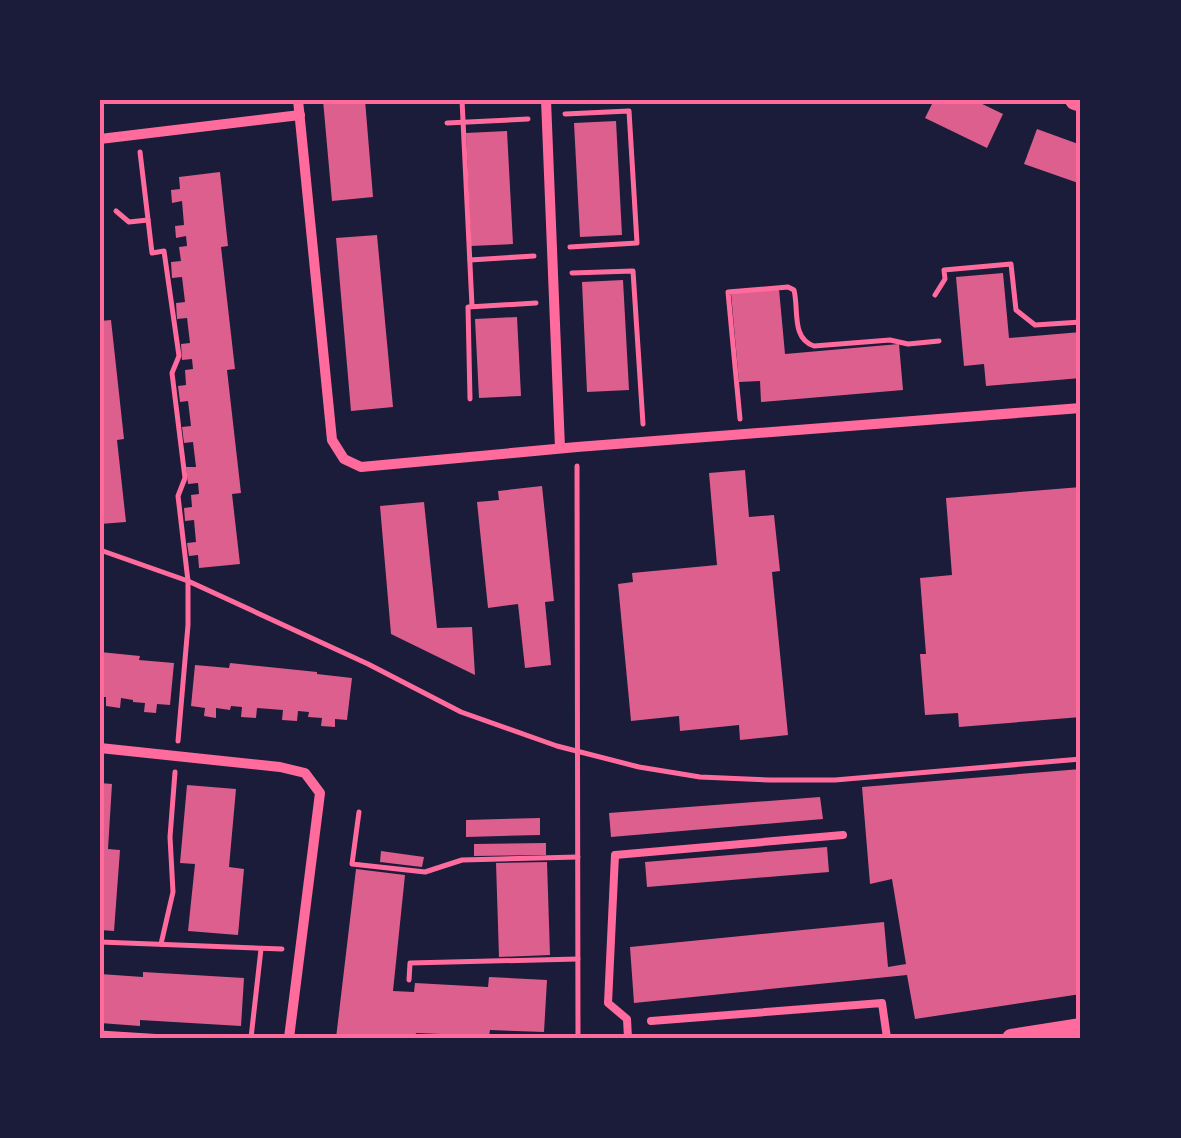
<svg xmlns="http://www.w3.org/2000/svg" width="1181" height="1138" font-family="Spectral,serif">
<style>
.building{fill:#dd5f8e}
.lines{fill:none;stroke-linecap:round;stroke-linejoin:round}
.path{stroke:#ff6b9d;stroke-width:5}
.service{stroke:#ff6b9d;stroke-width:8}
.minor{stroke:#ff6b9d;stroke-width:10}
.tertiary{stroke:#ff6b9d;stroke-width:18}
.secondary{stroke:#ff6b9d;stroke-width:20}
.neatline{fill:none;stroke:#ff6b9d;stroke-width:4}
</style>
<rect width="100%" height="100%" fill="#1b1b3a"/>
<g class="building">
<path d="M323 100H365L373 197 332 201Z"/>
<path d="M934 100H974L1003 114 987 148 925 118Z"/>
<path d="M616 121 622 235 580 237 574 123Z"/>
<path d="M1037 129 1081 145V184L1024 164Z"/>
<path d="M507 131 513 244 471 246 466 133Z"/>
<path d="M220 172 228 246 221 247 235 369 227 370 241 493 232 494 240 564 199 568 198 555 189 556 187 543 196 542 194 520 185 521 184 508 192 507 191 495 199 494 198 483 188 484 186 467H196L193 442 184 443 182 427 191 426 188 401 180 402 178 386 186 385 185 370 193 369 192 359 182 360 181 344 190 343 187 318 177 319 176 303 185 302 182 277 172 278 171 262 181 261 179 247 187 246 186 236 176 238 175 226 184 225 182 201 172 203 171 190 180 189 179 177Z"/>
<path d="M377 235 393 407 351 411 336 238Z"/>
<path d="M1003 273 1009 338 1081 332V378L986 386 984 364 964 366 956 277Z"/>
<path d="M623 280 629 390 587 392 582 282Z"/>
<path d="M779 289 785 354 899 344 903 390 761 402 760 381 739 382 731 293Z"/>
<path d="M517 317 521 396 479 398 475 319Z"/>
<path d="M111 320 124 439 117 440 126 522 100 524V321Z"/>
<path d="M745 470 749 517 774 515 780 571 772 572 788 735 740 740 739 725 680 731 679 716 631 721 618 584 633 582 632 573 717 565 709 473Z"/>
<path d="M542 486 554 601 545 602 551 665 525 668 518 604 488 608 477 502 499 500 498 491Z"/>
<path d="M1081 487V717L959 727 958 713 925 715 920 654H926L920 578 952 575 946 498Z"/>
<path d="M424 502 437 628 472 627 475 675 391 634 380 506Z"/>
<path d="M100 652 140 656 139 660 174 663 170 705 157 704 156 713 144 712 145 703 133 702V700L121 698 120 708 106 706V697H100Z"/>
<path d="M230 663 317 672V674L352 678 347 720 335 719V727L321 726 322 718 308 717 309 712 298 711 297 721 282 720 283 710 257 708 256 718 241 717 242 707 231 706 230 710 216 708V718L204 716 205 708 191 706 195 665 229 668Z"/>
<path d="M1081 769V994L915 1019 907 975 634 1003 630 947 884 922 888 967 906 964 892 879 870 884 862 787Z"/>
<path d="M100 783 112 784 108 849 120 850 114 931 100 930Z"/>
<path d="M187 785 236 789 229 867 244 869 238 935 188 931 195 864 180 863Z"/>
<path d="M820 797 823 819 611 837 609 813Z"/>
<path d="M540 818V835L466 837V820Z"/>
<path d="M546 843V855L474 856V844Z"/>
<path d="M827 847 829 872 647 887 645 862Z"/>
<path d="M381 851 424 857 422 867 380 862Z"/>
<path d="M547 862 550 955 499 957 496 863Z"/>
<path d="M356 869 405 875 393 991 414 992 415 983 488 987 489 977 547 980 544 1032 490 1030 489 1036 416 1033 415 1038H336Z"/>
<path d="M143 972 244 978 241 1026 140 1020V1026L100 1023V974L143 977Z"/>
</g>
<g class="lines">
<g class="path">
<path d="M462 100 472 306"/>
<path d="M565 114 629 111 637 243 570 247"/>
<path d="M447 123 528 119"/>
<path d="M140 152 152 253 164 251 179 356 172 373 185 478 178 496 188 581V625L178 741"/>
<path d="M116 211 129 222 148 220"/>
<path d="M470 260 534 256"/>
<path d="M572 273 633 271 643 424"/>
<path d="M935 295 945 279 944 270 1011 264 1016 310 1035 325 1081 322"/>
<path d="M470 399 468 307 536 303"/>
<path d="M740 419 728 292 788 287 794 290C799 310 791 338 814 346L890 340 908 344 939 341"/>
<path d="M577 466 578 1038"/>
<path d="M100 550 188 581 368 664 461 712 557 746 639 767 700 777 770 780H835L1081 759"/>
<path d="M359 812 352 864 425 872 462 860 578 857"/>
<path d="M100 942 282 949"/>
<path d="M161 944 173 892 170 837 175 772"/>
<path d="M409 980 410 963 578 959"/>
<path d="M100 1033 180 1038"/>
<path d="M251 1038 261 949"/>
</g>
<g class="service">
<path d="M651 1021 882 1003 887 1038"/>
<path d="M628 1038 627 1019 608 1003 615 855 843 835"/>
</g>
<g class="minor">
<path d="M298 100 332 440 344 459 361 467 577 447 1081 408"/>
<path d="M546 100 560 448"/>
<path d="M100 139 300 115"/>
<path d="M100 748 280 767 305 773 320 793 289 1038"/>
</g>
<path class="tertiary" d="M1011 1038 1081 1027"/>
<path class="secondary" d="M1075 100 1081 102"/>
</g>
<rect width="1181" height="1138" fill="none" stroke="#1b1b3a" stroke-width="205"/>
<rect x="102" y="102" width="976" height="934" class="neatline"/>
</svg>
